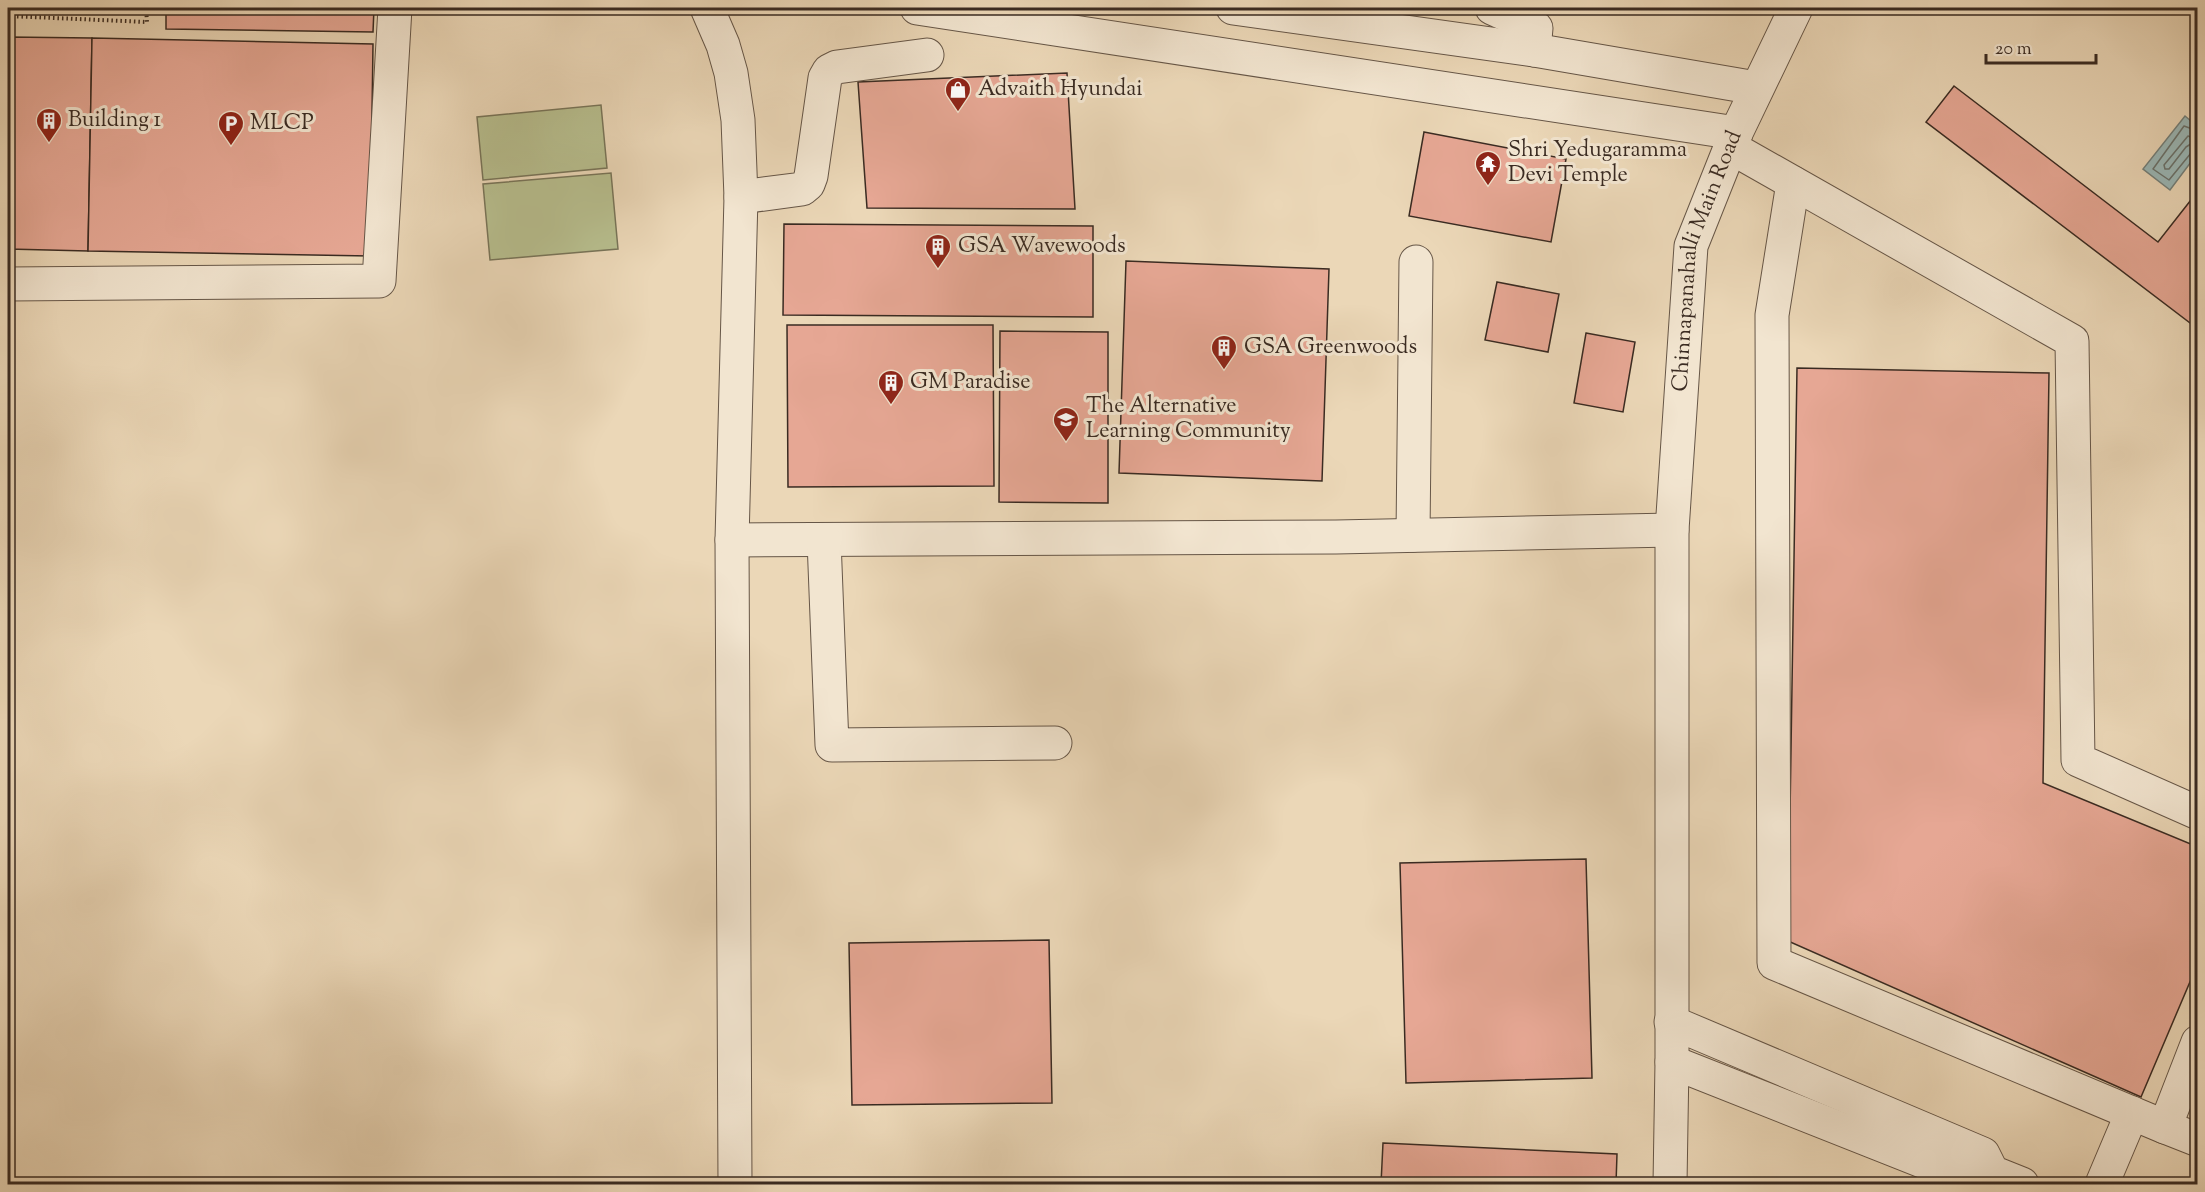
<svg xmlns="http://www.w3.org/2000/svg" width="2205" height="1192" font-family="'Sorts Mill Goudy',serif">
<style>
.green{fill:#b7be8e;stroke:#787458;stroke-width:1.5}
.water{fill:#9bb8b7;stroke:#74807b;stroke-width:1.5}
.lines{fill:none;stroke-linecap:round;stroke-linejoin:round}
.shore{stroke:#6a726c;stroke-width:1.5}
.building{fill:#e6a794;stroke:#3a2b22;stroke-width:1.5}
.minor-casing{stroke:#665647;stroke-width:35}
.path{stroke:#3a2b22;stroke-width:4;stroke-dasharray:1.5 3;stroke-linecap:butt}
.minor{stroke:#f2e5d0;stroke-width:33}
.labels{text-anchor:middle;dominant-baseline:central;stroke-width:6;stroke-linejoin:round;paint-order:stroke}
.poi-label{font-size:22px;fill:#3a2b22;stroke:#f2e5d0;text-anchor:start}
.street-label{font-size:22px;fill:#3a2b22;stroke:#f2e5d0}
</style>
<rect width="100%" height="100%" fill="#ebd7b7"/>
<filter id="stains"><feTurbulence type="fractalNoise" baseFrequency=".00333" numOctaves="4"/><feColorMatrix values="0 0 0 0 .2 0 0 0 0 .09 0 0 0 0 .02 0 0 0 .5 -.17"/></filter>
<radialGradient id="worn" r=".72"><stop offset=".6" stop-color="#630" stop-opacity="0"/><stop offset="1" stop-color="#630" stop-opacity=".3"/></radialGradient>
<g class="green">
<path d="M601 105 607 168 483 180 477 117Z"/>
<path d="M611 173 618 249 490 260 483 184Z"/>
</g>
<path class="water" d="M2185 116 2197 126V154L2170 190 2143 169Z"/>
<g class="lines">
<g class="shore">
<path d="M2198 131 2184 126 2153 169 2169 180 2191 153 2198 151"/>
<path d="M2188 136 2193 138 2194 142 2186 147 2169 169H2165L2164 165Z"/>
</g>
</g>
<g class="building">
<path d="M166 8H374L373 32 166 29Z"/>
<path d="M8 37 92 38 88 251 8 249Z"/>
<path d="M92 38 373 44 370 256 88 251Z"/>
<path d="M1067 73 1075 209 867 208 858 82Z"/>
<path d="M1954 86 2158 242 2198 191V329L1926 122Z"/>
<path d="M1424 132 1566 159 1551 242 1409 216Z"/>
<path d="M784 224 1093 226V317L783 315Z"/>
<path d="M1126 261 1329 269 1322 481 1119 473Z"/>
<path d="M1497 282 1559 294 1548 352 1485 340Z"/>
<path d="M787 325H993L994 486 788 487Z"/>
<path d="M1000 331 1108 332V503L999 502Z"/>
<path d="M1586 333 1635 342 1623 412 1574 403Z"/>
<path d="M1797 368 2049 373 2043 783 2198 847V963L2141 1097 1788 941Z"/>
<path d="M1586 859 1592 1078 1406 1083 1400 863Z"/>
<path d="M1049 940 1052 1103 852 1105 849 943Z"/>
<path d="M1383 1143 1617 1154 1616 1184H1381Z"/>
</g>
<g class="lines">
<defs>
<g id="minor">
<path d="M707 8 723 45 731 73 738 120 741 197 732 540 735 1184"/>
<path d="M917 8 1736 133"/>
<path d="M1233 8 1534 50 1756 88"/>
<path d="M1492 8 1536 28 1534 50"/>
<path d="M1730 147 2072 341 2078 760 2198 813"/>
<path d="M1793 183 1772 315 1774 963 2165 1127 2198 1042"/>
<path d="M741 197 802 189 808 184 811 176 825 78 829 71 837 67 927 55"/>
<path d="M8 284 379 281 395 8"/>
<path d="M1413 535 1416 262"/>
<path d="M732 540 1336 537 1672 530"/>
<path d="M824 540 832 745 1055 743"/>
<path d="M1671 1022 1983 1154 1992 1172 2022 1184"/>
<path d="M1672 1062 1970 1180 1992 1172"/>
<path d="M2165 1127 2198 1140"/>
<path id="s1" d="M1670 1184 1672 1062V530L1691 246 1736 133 1796 8"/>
<path d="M2102 1184 2132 1113"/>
</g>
</defs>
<use href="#minor" class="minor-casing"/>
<path class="path" d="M8 16 147 22 146 8"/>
<use href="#minor" class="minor"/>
</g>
<defs>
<symbol id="shop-pin" viewBox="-11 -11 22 30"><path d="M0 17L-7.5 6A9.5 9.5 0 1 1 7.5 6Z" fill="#8f2418" stroke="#f2e5d0"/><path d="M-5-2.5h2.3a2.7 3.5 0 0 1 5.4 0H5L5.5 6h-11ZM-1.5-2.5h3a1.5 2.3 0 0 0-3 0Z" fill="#fff"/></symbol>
<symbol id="building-pin" viewBox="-11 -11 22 30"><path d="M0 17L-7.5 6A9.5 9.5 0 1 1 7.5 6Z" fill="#8f2418" stroke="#f2e5d0"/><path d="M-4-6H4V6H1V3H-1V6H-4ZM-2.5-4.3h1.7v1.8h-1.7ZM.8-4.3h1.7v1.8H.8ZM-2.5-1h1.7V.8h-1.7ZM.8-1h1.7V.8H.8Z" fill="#fff"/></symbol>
<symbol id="parking-pin" viewBox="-11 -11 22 30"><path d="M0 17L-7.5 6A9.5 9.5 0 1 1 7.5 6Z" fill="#8f2418" stroke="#f2e5d0"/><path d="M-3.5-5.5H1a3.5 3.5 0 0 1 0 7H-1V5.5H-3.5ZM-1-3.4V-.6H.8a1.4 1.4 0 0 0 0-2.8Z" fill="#fff"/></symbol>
<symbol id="temple-pin" viewBox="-11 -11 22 30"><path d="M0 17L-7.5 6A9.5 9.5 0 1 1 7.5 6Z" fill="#8f2418" stroke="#f2e5d0"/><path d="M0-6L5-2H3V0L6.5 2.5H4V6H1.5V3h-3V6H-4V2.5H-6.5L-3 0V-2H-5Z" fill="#fff"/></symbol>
<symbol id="school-pin" viewBox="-11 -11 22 30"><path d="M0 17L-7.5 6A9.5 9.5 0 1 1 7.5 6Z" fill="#8f2418" stroke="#f2e5d0"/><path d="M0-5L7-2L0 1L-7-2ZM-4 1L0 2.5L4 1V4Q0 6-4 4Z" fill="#fff"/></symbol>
</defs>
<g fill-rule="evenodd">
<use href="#shop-pin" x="943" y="75" width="30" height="40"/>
<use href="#building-pin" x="34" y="106" width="30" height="40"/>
<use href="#parking-pin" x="216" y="109" width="30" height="40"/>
<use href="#temple-pin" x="1473" y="149" width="30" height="40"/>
<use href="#building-pin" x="923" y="232" width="30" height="40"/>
<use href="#building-pin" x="1209" y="333" width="30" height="40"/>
<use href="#building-pin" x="876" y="368" width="30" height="40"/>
<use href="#school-pin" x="1051" y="405" width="30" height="40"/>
</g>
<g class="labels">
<g class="poi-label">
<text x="978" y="90">Advaith Hyundai</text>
<text x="68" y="121">Building 1</text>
<text x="250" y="124">MLCP</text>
<text x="1508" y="151">Shri Yedugaramma<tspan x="1508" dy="25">Devi Temple</tspan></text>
<text x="958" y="247">GSA Wavewoods</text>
<text x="1244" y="348">GSA Greenwoods</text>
<text x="910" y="383">GM Paradise</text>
<text x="1086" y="407">The Alternative<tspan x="1086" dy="25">Learning Community</tspan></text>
</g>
<g class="street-label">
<text stroke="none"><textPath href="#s1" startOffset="927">Chinnapanahalli Main Road</textPath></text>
</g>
</g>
<rect width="2205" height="1192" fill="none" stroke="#ebd7b7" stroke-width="30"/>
<rect x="9" y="9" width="2187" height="1174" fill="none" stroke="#3a2b22" stroke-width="3"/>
<rect x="15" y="15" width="2175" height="1162" fill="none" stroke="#3a2b22" stroke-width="1.5"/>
<path d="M1986 54v9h110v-9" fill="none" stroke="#3a2b22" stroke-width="3"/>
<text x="1995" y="54" font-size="18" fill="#3a2b22" stroke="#f2e5d0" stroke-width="4.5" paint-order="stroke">20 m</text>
<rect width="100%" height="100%" filter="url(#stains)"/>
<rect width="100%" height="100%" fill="url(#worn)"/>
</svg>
